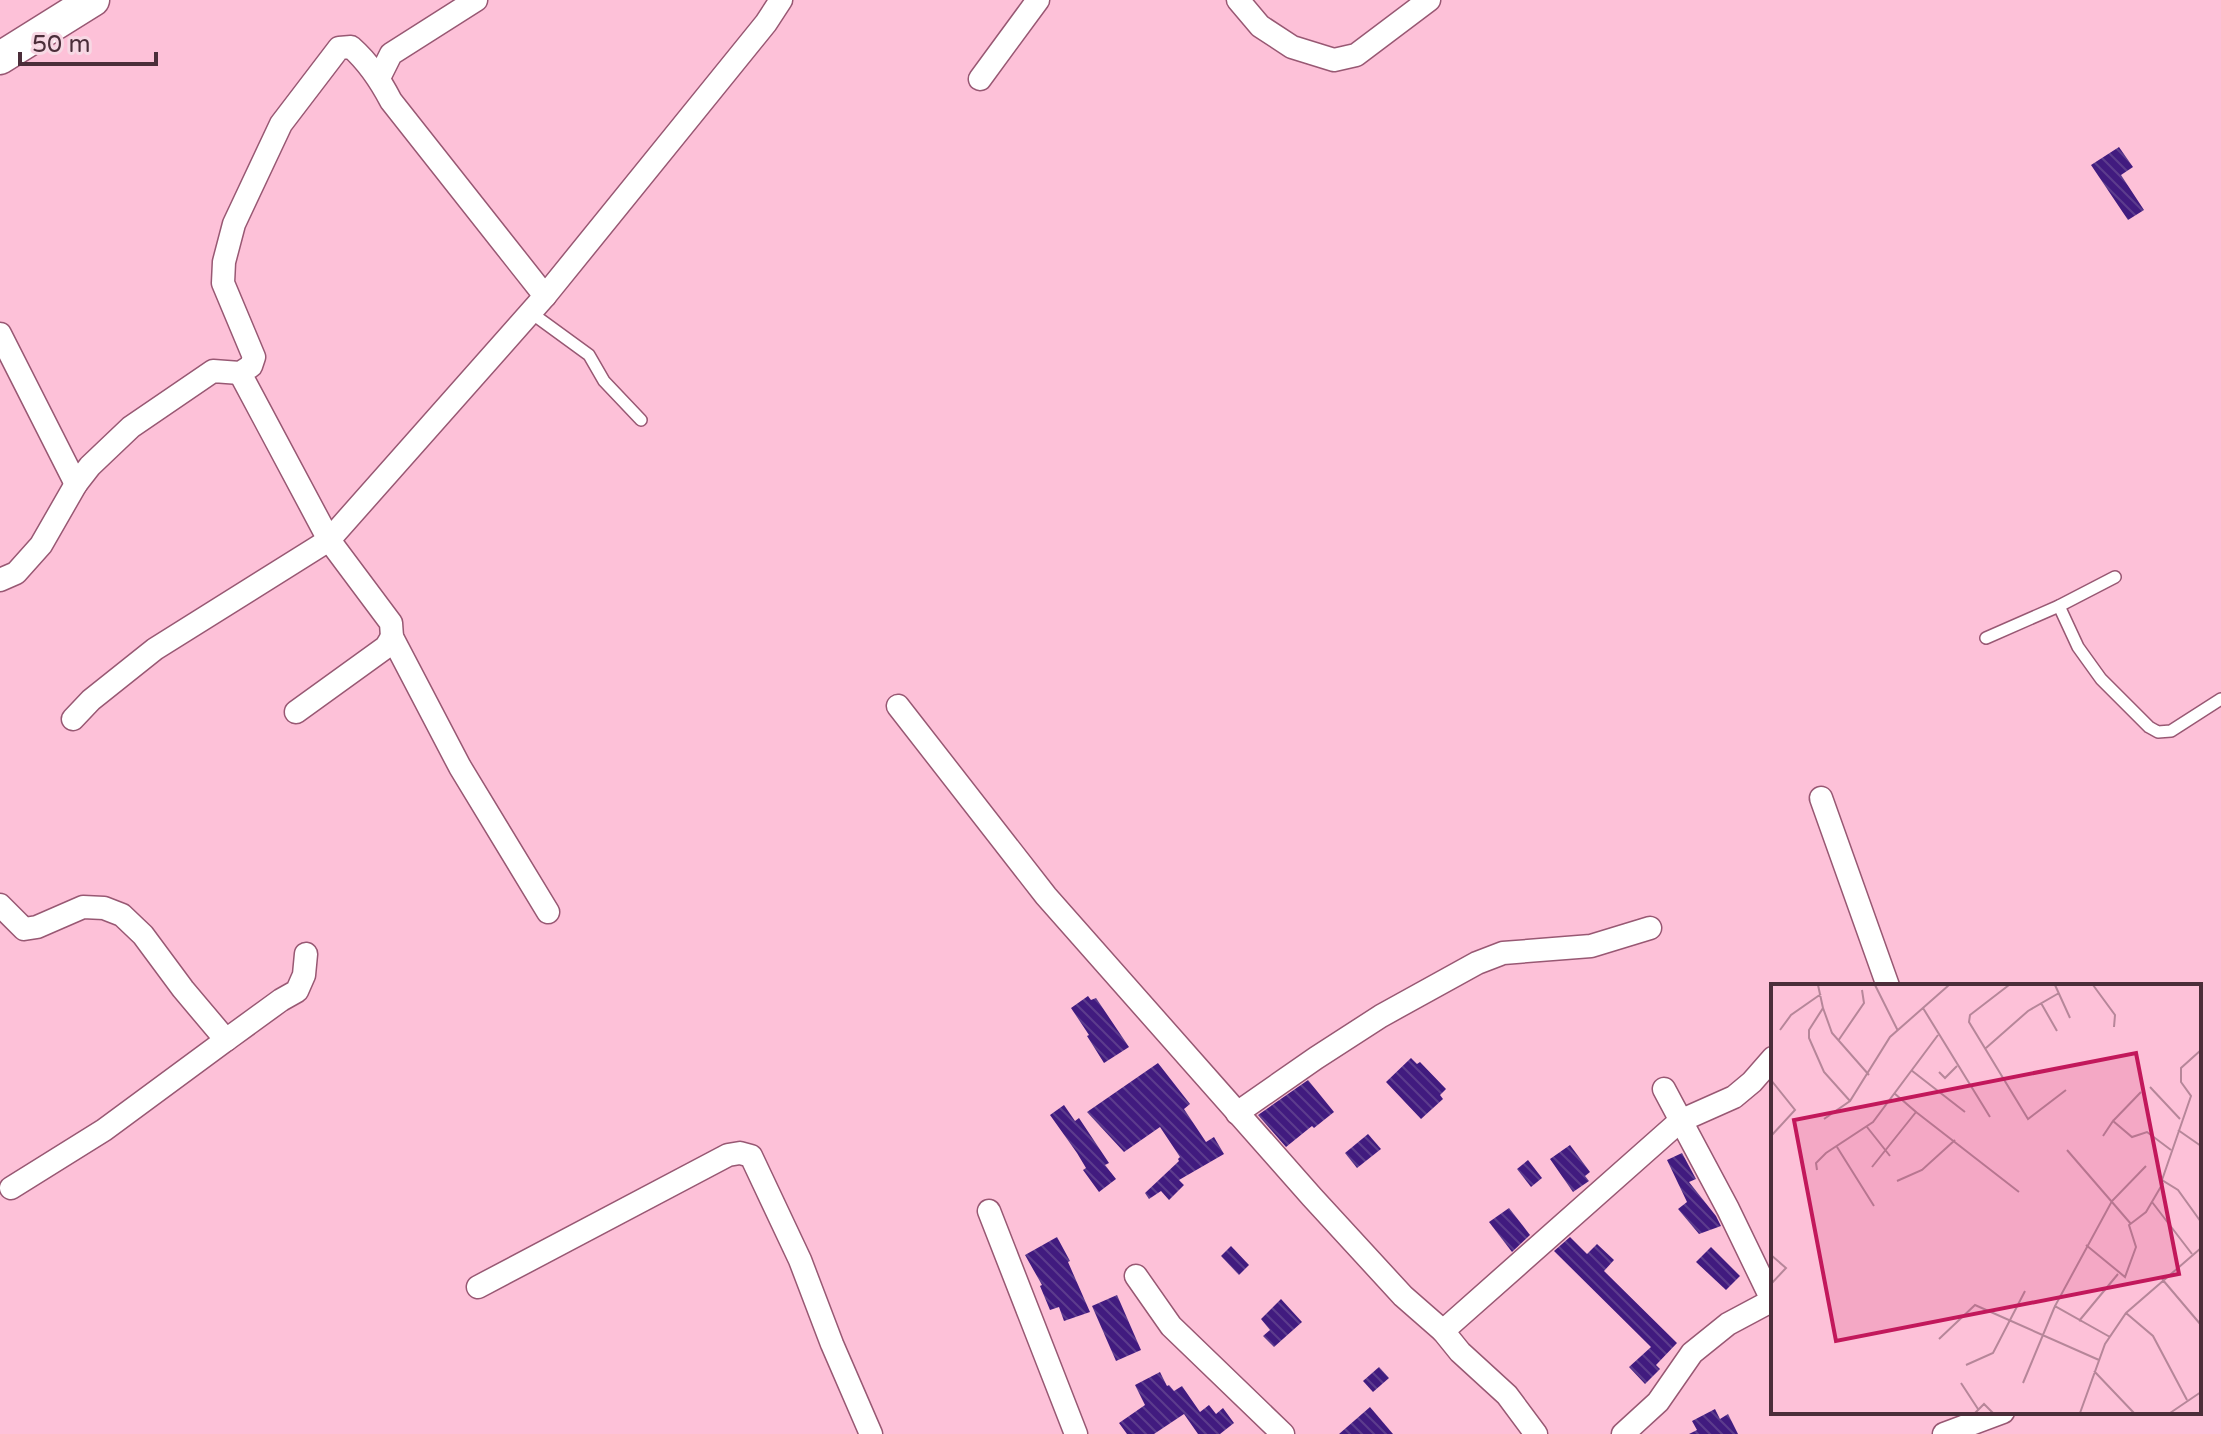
<svg xmlns="http://www.w3.org/2000/svg" width="2221" height="1434" font-family="'Varela Round',sans-serif">
<style>
.building{fill:url(#building-back-hatch)}
.lines{fill:none;stroke-linecap:round;stroke-linejoin:round}
.lane-casing{stroke:#985873;stroke-width:14}
.street-casing{stroke:#985873;stroke-width:25}
.secondary-casing{stroke:#985873;stroke-width:35}
.lane{stroke:#fff;stroke-width:11}
.street{stroke:#fff;stroke-width:22}
.secondary{stroke:#fff;stroke-width:32}
.inset-road{fill:none;stroke:#b68699;stroke-width:2}
.view{fill:#c2185b;fill-opacity:0.15;stroke:#c2185b;stroke-width:4}
.inset-edge{fill:none;stroke:#4b2e3a;stroke-width:4}
</style>
<defs>
<pattern id="building-back-hatch" width="6" height="6" patternUnits="userSpaceOnUse" patternTransform="scale(2)"><rect width="6" height="6" fill="#411b7f"/><path d="M-1 5l2 2M0 0l6 6M5-1l2 2" fill="none" stroke="#5c3c8d"/></pattern>
</defs>
<rect width="100%" height="100%" fill="#fdc1d8"/>
<g class="building">
<path d="M2119 147 2133 167 2121 175 2144 210 2128 220 2091 165Z"/>
<path d="M1088 996 1091 1000 1096 998 1129 1047 1104 1063 1087 1036 1089 1035 1071 1008Z"/>
<path d="M1411 1058 1417 1064 1420 1062 1446 1089 1440 1095 1443 1099 1421 1119 1386 1082Z"/>
<path d="M1158 1063 1190 1104 1184 1109 1206 1142 1214 1137 1224 1154 1179 1180 1184 1185 1169 1200 1161 1191 1149 1199 1145 1193 1179 1161 1178 1159 1180 1157 1160 1127 1124 1152 1087 1112Z"/>
<path d="M1308 1080 1334 1112 1314 1128 1312 1126 1286 1147 1258 1115Z"/>
<path d="M1064 1105 1075 1121 1079 1118 1109 1163 1105 1165 1116 1179 1099 1192 1083 1170 1086 1168 1077 1153 1050 1115Z"/>
<path d="M1368 1134 1381 1149 1357 1168 1345 1153Z"/>
<path d="M1570 1145 1590 1172 1585 1176 1589 1181 1573 1192 1550 1159Z"/>
<path d="M1682 1153 1696 1179 1689 1182 1716 1216 1721 1226 1699 1234 1678 1209 1687 1202 1667 1160Z"/>
<path d="M1528 1160 1542 1178 1531 1187 1517 1169Z"/>
<path d="M1509 1208 1530 1235 1512 1252 1489 1222Z"/>
<path d="M1057 1237 1070 1261 1068 1262 1090 1312 1064 1321 1059 1307 1050 1310 1040 1286 1042 1285 1025 1255Z"/>
<path d="M1570 1237 1587 1254 1597 1244 1614 1260 1604 1271 1677 1343 1656 1365 1660 1369 1645 1384 1629 1367 1651 1347 1554 1251Z"/>
<path d="M1231 1246 1249 1265 1239 1275 1221 1256Z"/>
<path d="M1711 1247 1740 1276 1726 1290 1696 1262Z"/>
<path d="M1117 1295 1141 1350 1116 1361 1092 1306Z"/>
<path d="M1281 1299 1302 1322 1274 1347 1263 1336 1270 1330 1261 1319Z"/>
<path d="M1379 1367 1389 1378 1373 1392 1363 1381Z"/>
<path d="M1160 1372 1167 1386 1169 1385 1174 1391 1182 1386 1200 1412 1209 1405 1216 1414 1223 1408 1234 1423 1220 1434H1198L1184 1414 1154 1434H1127L1119 1423 1145 1405 1135 1385Z"/>
<path d="M1370 1407 1393 1434H1339Z"/>
<path d="M1715 1409 1720 1419 1728 1414 1738 1434H1689L1697 1430 1692 1421Z"/>
</g>
<g class="lines">
<defs>
<g id="lane">
<path d="M530 312 589 355 604 381 641 420"/>
<path d="M2059 606 2078 647 2101 679 2149 727 2158 732 2171 731 2221 699"/>
<path d="M1986 638 2059 606 2115 577"/>
</g>
<g id="street">
<path d="M1238 0 1260 26 1292 47 1334 60 1356 55 1429 0"/>
<path d="M379 78 391 54 476 0"/>
<path d="M980 79 1038 0"/>
<path d="M0 334 76 484"/>
<path d="M240 373 329 540 391 623 392 637 460 767 548 912"/>
<path d="M0 580 16 573 41 545 76 484 90 466 131 427 213 371 240 373 251 366 254 357 223 283 224 262 234 224 281 124 339 48 351 47C369 63 380 80 391 101L545 296"/>
<path d="M898 706 1046 896 1312 1197 1403 1296 1443 1331"/>
<path d="M296 712 386 647 392 637"/>
<path d="M73 719 91 700 155 649 329 540 545 296 766 23 781 0"/>
<path d="M1821 798 1888 986"/>
<path d="M0 905 24 929 37 927 83 907 104 908 122 915 143 935 183 989 226 1040 281 1000 297 991 304 975 306 954"/>
<path d="M1664 1089 1728 1209 1772 1300"/>
<path d="M1237 1113 1316 1058 1381 1016 1477 963 1503 953 1591 946 1650 928"/>
<path d="M11 1188 104 1130 226 1040"/>
<path d="M989 1211 1076 1434"/>
<path d="M1136 1276 1171 1326 1283 1434"/>
<path d="M478 1287 728 1155 740 1153 751 1156 800 1260 832 1344 871 1434"/>
<path d="M1536 1434 1507 1395 1460 1352 1443 1331 1680 1121 1734 1097 1752 1082 1773 1058"/>
<path d="M1623 1434 1658 1402 1692 1353 1728 1324 1773 1300"/>
<path d="M1944 1434 2003 1412"/>
</g>
<path id="secondary" d="M0 58 93 0"/>
</defs>
<use href="#lane" class="lane-casing"/>
<use href="#street" class="street-casing"/>
<use href="#secondary" class="secondary-casing"/>
<use href="#lane" class="lane"/>
<use href="#street" class="street"/>
<use href="#secondary" class="secondary"/>
</g>
<g transform="translate(1771 984)">
<rect width="430" height="430" fill="#fdc1d8"/>
<path class="inset-road" d="M47 1 52 24 38 46V54L53 88 79 117M104 1 127 47M238 1 199 31 198 38 257 135 295 106M284 1 299 34M322 1 344 31 343 43M270 19 286 47M52 24 61 49 98 91M152 24 219 133M9 46 20 31 50 10M67 57 93 19 91 6M215 64 257 27 288 9M430 66 410 84V98L420 112 391 196 407 206 430 238M140 86 194 128M168 88 174 94 186 82M0 96 24 126 0 152M379 103 409 135M145 128 248 208M53 135 79 117 119 53 178 1M342 137 370 108M96 143 119 172M407 146 430 162M332 152 342 137 361 153 376 148 400 166M66 163 103 222M296 166 360 240M101 183 145 128 123 109M46 186 45 179 55 169 102 138 167 51M126 197 151 186 184 156M381 218 421 270M315 261 354 293 365 263 358 241 375 228 392 199M0 271 15 284 0 300M391 295 430 341M355 329 382 352 416 416M308 337 347 290M339 353 284 322 341 217 375 182M168 355 204 321 328 376M195 381 222 369 254 307M323 387 363 429M190 399 207 425M252 399 284 322M204 429 213 420 222 429M309 429 334 360 355 329 430 264M399 429 430 408"/>
<path class="view" d="M365 69 408 290 65 357 23 136Z"/>
<rect width="430" height="430" class="inset-edge"/>
</g>
<path d="M20 52v12h136v-12" fill="none" stroke="#4b2e3a" stroke-width="4"/>
<text x="32" y="52" font-size="24" fill="#4b2e3a" stroke="#f7d8e4" stroke-width="6" paint-order="stroke">50 m</text>
</svg>
